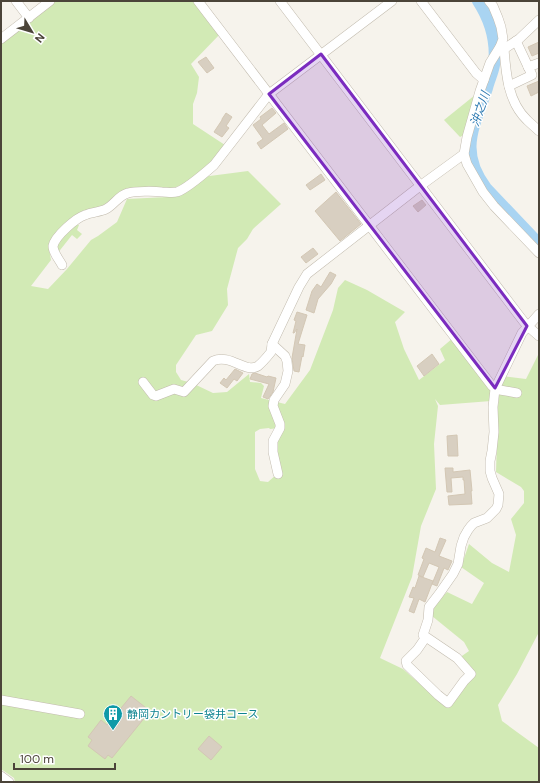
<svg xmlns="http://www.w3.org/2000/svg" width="540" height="783" font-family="'DM Sans','Noto Sans JP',sans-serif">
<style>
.green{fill:#d2eab5;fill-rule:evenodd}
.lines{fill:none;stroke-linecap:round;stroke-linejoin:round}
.river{stroke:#a9d4f2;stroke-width:12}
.building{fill:#d8cfc1;stroke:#d3c7b4}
.minor-casing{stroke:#c2bbae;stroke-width:10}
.minor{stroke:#fff;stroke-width:9}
.marked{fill:#7b2cbf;fill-opacity:0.2;stroke:#7b2cbf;stroke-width:3;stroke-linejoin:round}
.labels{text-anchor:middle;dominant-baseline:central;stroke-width:3;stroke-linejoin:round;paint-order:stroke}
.culture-label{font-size:11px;fill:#0d838f;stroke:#fff;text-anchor:start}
.water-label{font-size:12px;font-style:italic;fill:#2e7ab2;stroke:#fff}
</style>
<rect width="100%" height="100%" fill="#f6f3ec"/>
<g class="green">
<path d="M53 1H198L222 32 191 64 199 77 197 93 193 104V124L228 147 211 164 181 186 165 189 147 188 126 189 107 206 75 223 79 225 77 230 82 234 77 239 72 235 57 254 49 248 51 260 31 286 48 289 67 269 91 240 98 236 117 222 127 199 167 197 178 195 202 177 248 171 281 204 253 229 247 239 238 248 227 289 228 305 212 331 196 335 176 365V372L181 380 192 383 213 393 227 392 249 374 250 382 261 383 264 386 261 398 285 404 310 370 333 310 338 288 345 280 367 290 405 312 395 322 404 349 419 380 445 360 440 349 453 338 489 387 492 394 491 401 440 405 435 399 438 406 434 444 436 489 421 526 412 577 380 658 403 669 447 708 475 672 459 658 469 651 464 642 432 616 435 605 447 592 472 604 484 583 461 567 469 544 492 563 509 572 516 535 511 519 524 503V491L521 487 496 472 498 406 501 376 526 379 539 353V632L517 674 498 705 502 721 539 748V782H15L14 778 1 769V42ZM269 428 270 429 279 428 272 448 277 474 268 482 260 481 255 469V432L260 429Z"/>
<path d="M480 91 464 135 460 137 444 120Z"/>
</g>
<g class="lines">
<path class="river" d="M478 1C491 21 497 41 494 65 493 72 489 80 487 88 474 127 458 151 486 188L539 244"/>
</g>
<g class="building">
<path d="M539 42V53L532 56 528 47Z"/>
<path d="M206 57 214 68 207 73 198 62Z"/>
<path d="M539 81V92L531 96 527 86Z"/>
<path d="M272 108 276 113 262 125 269 134 284 123 288 129 261 149 257 143 263 139 253 125 261 119 260 117Z"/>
<path d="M226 113 232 117 226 126 229 128 222 137 214 132 222 120V119Z"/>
<path d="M321 174 325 180 310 190 306 185Z"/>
<path d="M336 192 361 224 340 241 315 211Z"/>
<path d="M422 200 426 205 418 212 413 206Z"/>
<path d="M313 248 318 254 306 263 301 257Z"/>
<path d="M330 272 336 275 331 284 318 299 314 313 306 310 312 291 317 284 321 287Z"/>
<path d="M297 312 307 315 298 344 305 345 303 357 302 356 299 372 294 371 292 358 297 329 294 333H293L296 321 294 320Z"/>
<path d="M432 354 439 364 424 376 417 366Z"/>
<path d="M235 369 243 373 237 381 234 379 227 388 220 383 224 378 226 380Z"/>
<path d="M255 373 267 377 268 376 276 378 273 392 268 399 263 397 269 384 250 379 252 374Z"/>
<path d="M457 435 458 456H448L447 436Z"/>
<path d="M445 468H453V472L470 470 472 491H471L472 504 449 505 448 496 465 494 464 480H463V477L451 478 452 492H447Z"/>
<path d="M440 538 446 540 439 556 452 561 448 570 444 568 437 586 432 584 439 567 429 563 423 577 418 575 424 559 422 558 426 548 435 552Z"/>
<path d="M419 576 433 581 425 602 419 599 414 613 409 611 414 598 409 597 413 587 415 588Z"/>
<path d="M131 696 150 711 112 758 108 755 105 759 88 746 92 740 88 737 101 720 107 725Z"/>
<path d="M209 736 222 747 211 760 198 749Z"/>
</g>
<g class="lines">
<defs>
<g id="minor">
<path d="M16 1 29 18"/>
<path d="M198 1 492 386 500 390 517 393"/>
<path d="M280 1 524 322 531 329 539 336"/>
<path d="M421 1 476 73 484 80"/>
<path d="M489 1 493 6 498 18 501 27 503 39 500 47 490 63 480 91 467 137 464 154 467 164 483 192 494 206 539 253"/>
<path d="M1 39 50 1"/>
<path d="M500 47 504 49C506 74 508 102 527 120 531 124 535 127 539 131"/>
<path d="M504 49 519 39 539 20"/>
<path d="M528 67 539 63"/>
<path d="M509 86 532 75 516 41"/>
<path d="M62 265C59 259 53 253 53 246 55 236 76 218 85 215 92 212 100 212 106 209 114 205 119 195 128 193 135 191 154 191 162 192 166 192 173 193 177 192 186 189 206 172 214 165L269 94 392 1"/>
<path d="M272 344 285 356 287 361 288 371 285 384 274 400 273 406 280 424V428L273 441V452L278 474"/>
<path d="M143 382 153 395 156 396 174 389 184 392 213 361C230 353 246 374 258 366 263 362 267 357 271 352L272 344 299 287 307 274 420 186 464 154"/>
<path d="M426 637 417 650 406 661 407 665 438 695 448 703 464 681 471 674 457 658 423 635 428 620 429 607 439 594 453 574 458 564 461 546 464 537 468 530 471 526 474 523 487 518 496 509 498 505 499 494 492 478 490 471V461L492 451 494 432 493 407 495 389 522 333 539 314"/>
<path d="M1 700 80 714"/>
<path d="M1 776 9 782"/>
</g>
</defs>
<use href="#minor" class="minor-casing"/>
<use href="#minor" class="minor"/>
</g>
<path class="marked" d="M321 54 527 326 495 388 269 94Z"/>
<defs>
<symbol id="building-pin" viewBox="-11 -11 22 30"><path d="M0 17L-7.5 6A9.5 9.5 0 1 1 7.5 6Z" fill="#0f9aa8" stroke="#fff"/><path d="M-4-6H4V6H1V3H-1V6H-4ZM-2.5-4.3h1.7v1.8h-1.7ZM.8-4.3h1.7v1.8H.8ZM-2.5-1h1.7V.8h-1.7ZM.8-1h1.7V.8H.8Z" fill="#fff"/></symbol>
</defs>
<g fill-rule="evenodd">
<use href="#building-pin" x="102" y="703" width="22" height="30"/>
</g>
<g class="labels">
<g class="culture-label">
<text x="127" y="714">静岡カントリー袋井コース</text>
</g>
<g class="water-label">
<text transform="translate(480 109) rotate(-71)">沖之川</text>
</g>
</g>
<rect width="540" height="783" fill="none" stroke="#4b4439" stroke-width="4"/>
<g transform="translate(32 32) rotate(128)" stroke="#ffffff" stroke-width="3" paint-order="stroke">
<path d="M0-3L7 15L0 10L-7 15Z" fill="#4b4439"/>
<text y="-6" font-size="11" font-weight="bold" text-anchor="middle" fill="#4b4439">N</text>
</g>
<path d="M14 763v6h101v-6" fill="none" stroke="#4b4439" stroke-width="2"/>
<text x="20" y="763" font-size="12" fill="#4b4439" stroke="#ffffff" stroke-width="3" paint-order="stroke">100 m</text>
</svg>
